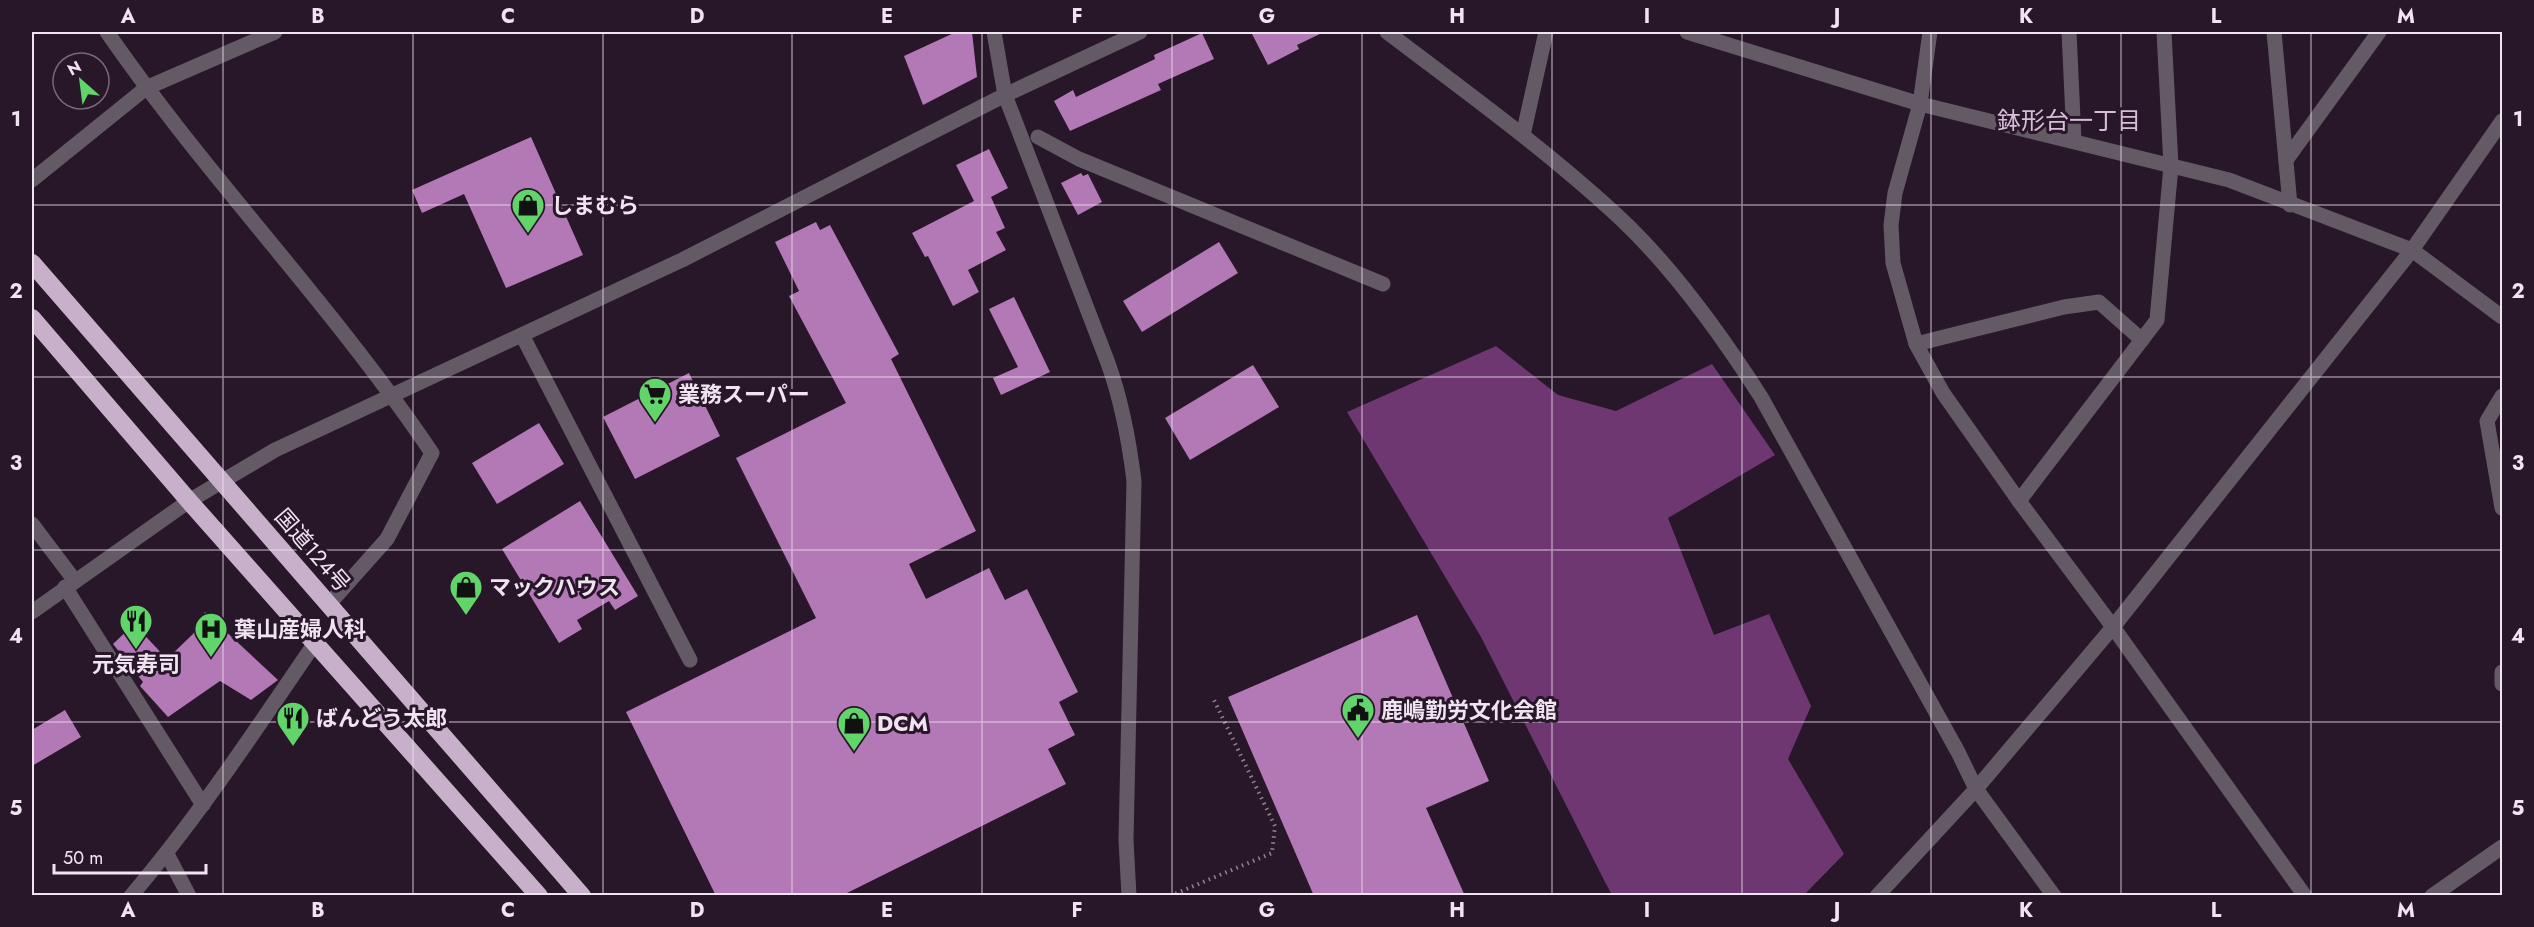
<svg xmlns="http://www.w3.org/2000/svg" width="2534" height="927" font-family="Jost,'Noto Sans JP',sans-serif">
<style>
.forest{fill:#6e3772}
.building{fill:#b378b6}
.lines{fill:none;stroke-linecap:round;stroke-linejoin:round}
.path{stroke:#938393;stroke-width:4;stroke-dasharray:1.5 4.5;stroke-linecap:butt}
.minor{stroke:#645a65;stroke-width:15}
.highway{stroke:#c9b0ca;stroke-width:18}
.grid{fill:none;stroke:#f1e4f1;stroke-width:1.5;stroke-opacity:0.55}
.labels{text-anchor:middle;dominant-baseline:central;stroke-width:6;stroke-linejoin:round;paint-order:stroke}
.poi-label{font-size:22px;font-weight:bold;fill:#f1e4f1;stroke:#281629;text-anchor:start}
.street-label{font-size:22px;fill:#f1e4f1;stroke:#281629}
.neighbourhood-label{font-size:24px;fill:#d7bdd8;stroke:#281629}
.neatline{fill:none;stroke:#f1e4f1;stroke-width:2}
.grid-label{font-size:20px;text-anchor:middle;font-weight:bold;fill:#f1e4f1}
</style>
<rect width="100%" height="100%" fill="#281629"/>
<path class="forest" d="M1496 346 1558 395 1616 411 1712 364 1775 455 1668 518 1714 635 1769 614 1811 706 1788 759 1844 854 1804 895H1612L1605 882 1481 637 1347 412Z"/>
<g class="building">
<path d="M956 32H972L977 77 923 105 904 56Z"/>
<path d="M1251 32H1324L1297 45 1299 49 1268 65Z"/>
<path d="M1202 33 1214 59 1158 84 1161 90 1070 131 1054 101 1073 90 1076 97 1155 59 1154 55Z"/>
<path d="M531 137 583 255 506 288 464 194 422 213 412 190Z"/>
<path d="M989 149 1008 188 991 197 1005 228 996 232 1006 250 968 270 979 292 953 306 928 256 925 257 912 233 974 201 956 165Z"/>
<path d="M1081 173 1083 176 1088 174 1102 202 1078 215 1061 183Z"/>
<path d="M816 222 820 230 830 225 899 354 891 359 976 531 909 564 926 599 989 568 1005 600 1027 589 1078 692 1059 702 1075 735 1048 749 1066 784 841 896H716L626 712 816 618 736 458 846 403 789 296 799 291 775 242Z"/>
<path d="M1219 242 1238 273 1142 332 1123 301Z"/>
<path d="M1014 297 1050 372 1001 395 993 378 1018 367 989 309Z"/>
<path d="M1253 365 1279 407 1190 460 1165 418Z"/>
<path d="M689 373 720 436 635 479 603 417Z"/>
<path d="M539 423 564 464 497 504 472 463Z"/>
<path d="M580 501 638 596 615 610 609 601 577 620 582 629 559 643 502 549Z"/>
<path d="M205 612 278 680 251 700 220 681 168 717 140 686 143 682 113 644 134 624 167 659 193 634Z"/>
<path d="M1417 615 1489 781 1426 808 1465 896H1314L1228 697Z"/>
<path d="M65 710 81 737 32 766V730Z"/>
</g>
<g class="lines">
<path class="path" d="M1170 896 1272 853 1275 826 1213 698"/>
<g class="minor">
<path d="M107 32C208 178 333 306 432 453L387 539 329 604"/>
<path d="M994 32 1005 95 1108 363C1122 402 1129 440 1134 481L1126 840 1129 896"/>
<path d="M1387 32C1466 92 1548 151 1621 219 1674 269 1722 336 1761 397L1958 752 1976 789 2054 896"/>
<path d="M1687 32 1920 104 2229 180 2412 250 2502 317"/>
<path d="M1930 32 1920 104 1895 193 1891 225 1893 263 1916 344 1943 393 2019 501 2113 627 2305 896"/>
<path d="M2069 32 2074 140"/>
<path d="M2274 32 2290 205"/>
<path d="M1523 135 1546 32"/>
<path d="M1038 137 1079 159 1383 284"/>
<path d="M2286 160 2379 32"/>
<path d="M32 180 146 88 275 32"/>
<path d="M522 335 690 660"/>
<path d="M1916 344 2064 307 2099 302 2142 340"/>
<path d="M2502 396 2487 421 2502 508"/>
<path d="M2019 501 2157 320 2171 166 2164 32"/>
<path d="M32 524 75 581"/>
<path d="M65 587 203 805"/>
<path d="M32 612 189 501 275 450 682 260 1005 95 1140 32"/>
<path d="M2502 672V684"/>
<path d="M167 854 189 896"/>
<path d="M131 896C199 816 256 729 315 643"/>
<path d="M1877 896 1976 789 2113 627 2412 250 2502 121"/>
<path d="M2432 896 2502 847"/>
</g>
<g class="highway">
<path d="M32 263 582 896"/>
<path d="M32 318 189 501 539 896"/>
</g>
</g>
<path class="grid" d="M223 32V896M413 32V896M603 32V896M792 32V896M982 32V896M1172 32V896M1362 32V896M1552 32V896M1742 32V896M1931 32V896M2121 32V896M2311 32V896M32 205H2502M32 377H2502M32 550H2502M32 722H2502"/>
<defs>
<symbol id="shop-pin" viewBox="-11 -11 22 30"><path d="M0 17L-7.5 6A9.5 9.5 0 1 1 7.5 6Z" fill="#61d46a" stroke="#281629"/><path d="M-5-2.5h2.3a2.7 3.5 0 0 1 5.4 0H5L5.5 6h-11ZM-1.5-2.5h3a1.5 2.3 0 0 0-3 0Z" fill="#111"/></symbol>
<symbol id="supermarket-pin" viewBox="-11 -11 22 30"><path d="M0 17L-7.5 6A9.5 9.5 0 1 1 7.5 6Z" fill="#61d46a" stroke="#281629"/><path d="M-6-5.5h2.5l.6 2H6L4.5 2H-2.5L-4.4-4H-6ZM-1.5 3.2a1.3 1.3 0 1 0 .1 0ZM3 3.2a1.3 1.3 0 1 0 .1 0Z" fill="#111"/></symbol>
<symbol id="restaurant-pin" viewBox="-11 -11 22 30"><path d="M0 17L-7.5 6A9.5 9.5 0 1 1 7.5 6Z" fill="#61d46a" stroke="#281629"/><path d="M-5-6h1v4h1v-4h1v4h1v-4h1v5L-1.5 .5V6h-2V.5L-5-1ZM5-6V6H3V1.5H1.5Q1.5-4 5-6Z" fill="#111"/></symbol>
<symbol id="hospital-pin" viewBox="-11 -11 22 30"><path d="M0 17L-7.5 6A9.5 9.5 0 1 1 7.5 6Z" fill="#61d46a" stroke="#281629"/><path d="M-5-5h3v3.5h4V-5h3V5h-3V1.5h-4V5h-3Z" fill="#111"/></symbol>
<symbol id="civic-pin" viewBox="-11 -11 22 30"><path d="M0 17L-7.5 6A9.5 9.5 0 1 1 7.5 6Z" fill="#61d46a" stroke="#281629"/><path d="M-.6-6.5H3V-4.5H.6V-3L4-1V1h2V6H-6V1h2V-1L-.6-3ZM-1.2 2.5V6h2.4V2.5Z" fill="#111"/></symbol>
</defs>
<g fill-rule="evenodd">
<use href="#shop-pin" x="509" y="186" width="38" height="52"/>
<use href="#supermarket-pin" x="636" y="375" width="38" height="52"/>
<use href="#shop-pin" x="447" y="568" width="38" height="52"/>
<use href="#restaurant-pin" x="117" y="602" width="38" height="52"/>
<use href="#hospital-pin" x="192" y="610" width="38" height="52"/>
<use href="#civic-pin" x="1339" y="691" width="38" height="52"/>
<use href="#restaurant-pin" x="274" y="699" width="38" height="52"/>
<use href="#shop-pin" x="835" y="704" width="38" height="52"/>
</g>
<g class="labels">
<g class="poi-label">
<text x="551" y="205">しまむら</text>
<text x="678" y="394">業務スーパー</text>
<text x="489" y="587">マックハウス</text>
<text x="234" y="629">葉山産婦人科</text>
<text x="136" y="664" text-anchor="middle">元気寿司</text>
<text x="1381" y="710">鹿嶋勤労文化会館</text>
<text x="316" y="718">ばんどう太郎</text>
<text x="877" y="723">DCM</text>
</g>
<g class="street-label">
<text transform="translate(313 550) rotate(49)">国道124号</text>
</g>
<g class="neighbourhood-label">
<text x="2069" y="120">鉢形台一丁目</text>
</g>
</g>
<rect width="2534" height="927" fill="none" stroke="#281629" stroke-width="66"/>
<g transform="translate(81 81) rotate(332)"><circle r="28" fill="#281629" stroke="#786879" stroke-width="1.5"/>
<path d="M0-4.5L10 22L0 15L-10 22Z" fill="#61d46a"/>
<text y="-9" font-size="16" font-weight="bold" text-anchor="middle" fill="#f1e4f1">N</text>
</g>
<path d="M54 864v9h152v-9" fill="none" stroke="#f1e4f1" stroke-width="3"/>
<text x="63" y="864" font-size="18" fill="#f1e4f1" stroke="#281629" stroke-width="4.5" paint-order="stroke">50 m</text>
<rect x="33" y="33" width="2468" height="861" class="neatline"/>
<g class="grid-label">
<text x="128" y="23">A</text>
<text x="318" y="23">B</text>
<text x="508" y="23">C</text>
<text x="697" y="23">D</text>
<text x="887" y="23">E</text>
<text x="1077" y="23">F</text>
<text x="1267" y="23">G</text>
<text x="1457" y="23">H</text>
<text x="1647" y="23">I</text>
<text x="1837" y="23">J</text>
<text x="2026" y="23">K</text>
<text x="2216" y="23">L</text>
<text x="2406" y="23">M</text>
<text x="16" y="126">1</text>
<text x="2518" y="126">1</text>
<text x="16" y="298">2</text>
<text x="2518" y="298">2</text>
<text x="16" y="470">3</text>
<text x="2518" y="470">3</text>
<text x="16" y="643">4</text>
<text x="2518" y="643">4</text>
<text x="16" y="815">5</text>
<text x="2518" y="815">5</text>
<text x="128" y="917">A</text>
<text x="318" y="917">B</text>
<text x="508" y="917">C</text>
<text x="697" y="917">D</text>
<text x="887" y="917">E</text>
<text x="1077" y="917">F</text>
<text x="1267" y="917">G</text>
<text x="1457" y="917">H</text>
<text x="1647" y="917">I</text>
<text x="1837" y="917">J</text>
<text x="2026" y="917">K</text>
<text x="2216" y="917">L</text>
<text x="2406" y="917">M</text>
</g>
</svg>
